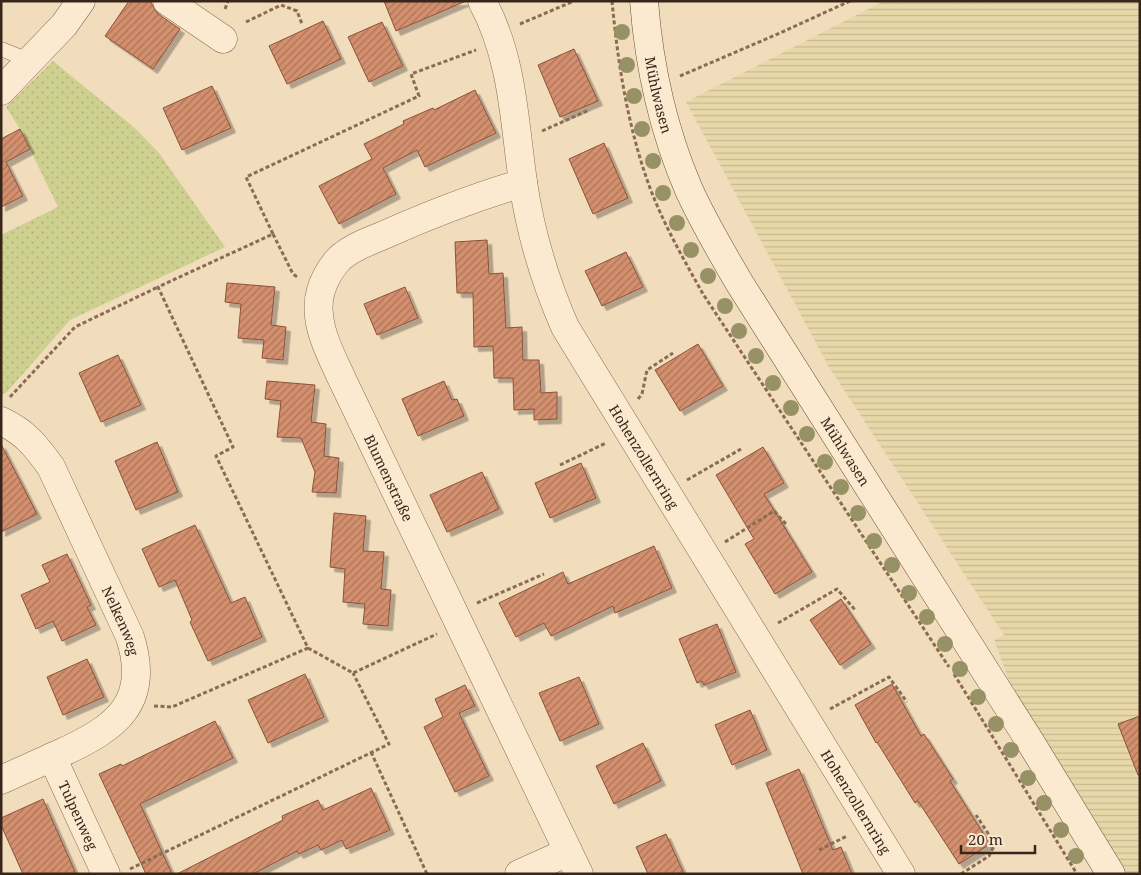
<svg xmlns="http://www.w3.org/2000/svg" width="1141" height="875" font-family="'Noto Serif',serif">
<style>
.farmland{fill:url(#farmland-rules)}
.grass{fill:url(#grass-dots)}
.building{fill:url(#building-hatch);stroke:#8b5138;filter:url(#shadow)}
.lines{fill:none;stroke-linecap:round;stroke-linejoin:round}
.lane-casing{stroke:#8a6c54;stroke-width:15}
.street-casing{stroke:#8a6c54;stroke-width:29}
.secondary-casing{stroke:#6c4d38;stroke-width:29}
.path{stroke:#8a6c54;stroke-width:3;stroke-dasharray:4 2.5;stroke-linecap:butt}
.lane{stroke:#fcead0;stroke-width:14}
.street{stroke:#fcead0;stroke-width:28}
.secondary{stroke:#fcead0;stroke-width:28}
.tree{fill:#979266}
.labels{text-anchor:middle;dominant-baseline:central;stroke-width:4;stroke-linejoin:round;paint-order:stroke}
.street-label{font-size:14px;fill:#38261a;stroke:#f8e7cc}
</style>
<defs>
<pattern id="farmland-rules" width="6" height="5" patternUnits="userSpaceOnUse" patternTransform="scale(1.25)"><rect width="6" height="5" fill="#e8d8a9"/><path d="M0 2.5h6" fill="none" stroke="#c8b991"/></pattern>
<pattern id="grass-dots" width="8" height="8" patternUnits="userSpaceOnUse" patternTransform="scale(1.25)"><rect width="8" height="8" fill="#ced08f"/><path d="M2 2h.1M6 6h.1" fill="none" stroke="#b2b27b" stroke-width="1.8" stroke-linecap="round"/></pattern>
<pattern id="building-hatch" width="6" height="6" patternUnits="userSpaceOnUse" patternTransform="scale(1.25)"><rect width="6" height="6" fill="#d38f6e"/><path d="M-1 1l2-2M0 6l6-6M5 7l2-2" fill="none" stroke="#ac755a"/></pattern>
<filter id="shadow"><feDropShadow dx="4.5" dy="4.5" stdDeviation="0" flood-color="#0004"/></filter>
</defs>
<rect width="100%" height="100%" fill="#f1dcbc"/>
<path class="farmland" d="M884 1H1140V874H1115L1031 743 994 639 1004 635 829 367 686 102Z"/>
<path class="grass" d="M53 61 136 129 159 153 225 247 70 320 7 392 1 395V235L58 207 20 129 6 107Z"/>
<g class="building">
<path d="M129 1H150L158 14 180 29 153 69 105 36Z"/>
<path d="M384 1H466L396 31Z"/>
<path d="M323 21 341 59 287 84 269 46Z"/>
<path d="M382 22 403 66 369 82 348 37Z"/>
<path d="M574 49 598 101 560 117 538 65Z"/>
<path d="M212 86 231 128 182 150 163 108Z"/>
<path d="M475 90 496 133 425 167 417 150 383 168 396 194 339 224 319 186 372 159 364 144 404 124 403 121 433 108 434 110Z"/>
<path d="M20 129 30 149 6 162 23 196 1 207V139Z"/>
<path d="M604 143 628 198 593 214 569 159Z"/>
<path d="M487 240 489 274 503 273 506 328 522 327 523 360H539L541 393 557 392V419L534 420V409L514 410 513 378H494L493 346 474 347 473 293H457L455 242Z"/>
<path d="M626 252 643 287 602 306 585 271Z"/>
<path d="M227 283 275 287 271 325 286 327 283 360 262 358 264 340 238 338 241 304 225 302Z"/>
<path d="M405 287 418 318 377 335 364 304Z"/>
<path d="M698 344 723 386 680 411 655 370Z"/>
<path d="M118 355 141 405 101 422 79 373Z"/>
<path d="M267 381 315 385 311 422 326 424 324 456 339 458 336 493 312 492 315 472 301 438 277 437 281 401 265 399Z"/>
<path d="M444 381 452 400 457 399 464 416 418 436 402 399Z"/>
<path d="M157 442 178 492 136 510 115 461Z"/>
<path d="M1 444 37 514 1 532Z"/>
<path d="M763 447 784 483 764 494 812 572 775 594 745 544 754 539 716 475Z"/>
<path d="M581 463 596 498 550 518 535 483Z"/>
<path d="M482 472 499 509 447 532 430 495Z"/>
<path d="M334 513 366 516 363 551 384 552 381 589 391 590 388 626 363 624 365 604 343 602 345 569 330 567Z"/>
<path d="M195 525 231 603 245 597 262 637 208 661 190 622 192 620 175 580 159 587 142 549Z"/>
<path d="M654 546 672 588 615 613 613 606 551 636 544 623 516 637 499 603 563 572 568 584Z"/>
<path d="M67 554 91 605 87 607 96 625 62 641 53 621 36 629 21 595 50 582 42 565Z"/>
<path d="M841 599 871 644 840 665 810 620Z"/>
<path d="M717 624 736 672 704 685 702 681 697 683 679 639Z"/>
<path d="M87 659 104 697 63 715 47 677Z"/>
<path d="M305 674 324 717 268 743 248 700Z"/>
<path d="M579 677 599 724 560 741 539 693Z"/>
<path d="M892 684 921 736 924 734 953 779 950 781 990 844 959 864 918 801 915 803 877 742 876 743 855 705Z"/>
<path d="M465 685 475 706 459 713 489 776 455 792 424 727 443 717 435 699Z"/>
<path d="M750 710 767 750 732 765 715 725Z"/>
<path d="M1140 716V775H1138L1118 724Z"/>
<path d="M215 721 233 758 140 804 172 874H146L99 774 121 764 122 766Z"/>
<path d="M643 743 661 781 614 804 596 766Z"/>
<path d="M799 769 833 850 841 847 852 874H803L766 783Z"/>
<path d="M371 788 390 830 346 849 342 840 321 850 318 845 299 854 297 851 253 874H177L283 820 282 816 318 800 323 810Z"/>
<path d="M43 799 76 874H23L1 825V818Z"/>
<path d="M666 834 684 874H648L636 847Z"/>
</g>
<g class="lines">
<defs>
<path id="lane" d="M1 49 31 61"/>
<g id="street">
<path d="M167 1 223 39"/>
<path id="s1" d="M482 1C513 58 514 120 523 182 530 231 545 281 565 327L901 874"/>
<path d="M1 91 64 25 81 1"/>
<path id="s2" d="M523 183C475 197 429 215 384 235 370 241 352 247 340 258 331 267 325 278 321 290 312 320 329 351 341 377L579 874"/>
<path id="s3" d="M1 421C25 432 36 446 51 467L130 637C151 703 116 728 61 753 41 762 21 771 1 780"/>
<path id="s4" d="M52 757 106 874"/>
<path d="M519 874 568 852"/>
</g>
<g id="secondary">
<path id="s5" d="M644 1C649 66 663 130 689 190 704 223 722 253 740 284L1031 743 1111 874"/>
</g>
</defs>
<use href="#lane" class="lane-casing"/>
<use href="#street" class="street-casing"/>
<use href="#secondary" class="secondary-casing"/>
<g class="path">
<path d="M612 1C618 65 628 128 650 188 664 225 684 260 703 294L949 667"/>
<path d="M225 9 228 1"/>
<path d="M246 22 281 5 297 11 302 24"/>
<path d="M520 24 574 1"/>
<path d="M680 76 780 33 850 1"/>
<path d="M542 131 589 110"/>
<path d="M273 234 293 274 299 278"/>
<path d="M10 397 75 327 158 287"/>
<path d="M638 399 642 394 647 370 673 353"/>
<path d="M560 465 606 443"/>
<path d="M687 480 741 449"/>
<path d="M725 542 774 511 786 524"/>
<path d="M477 603 544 574"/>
<path d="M778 623 837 589 856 611"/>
<path d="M308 648 353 673 437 634"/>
<path d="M954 674 1077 874"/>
<path d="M154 706 172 707 308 648 216 456 233 447 158 287 273 234 246 177 419 96 411 74 476 50"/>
<path d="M830 709 889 677 907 702"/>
<path d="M371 752 427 874"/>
<path d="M819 850 847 836"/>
<path d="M130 869 389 744 353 673"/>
<path d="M961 874 989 856 995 844 976 815"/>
</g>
<use href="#lane" class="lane"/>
<use href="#street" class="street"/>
<use href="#secondary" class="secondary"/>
</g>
<g class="tree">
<circle cx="622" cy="32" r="8"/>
<circle cx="627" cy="65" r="8"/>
<circle cx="634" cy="96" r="8"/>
<circle cx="642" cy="129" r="8"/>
<circle cx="653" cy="161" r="8"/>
<circle cx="663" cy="193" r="8"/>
<circle cx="677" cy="223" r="8"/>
<circle cx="691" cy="250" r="8"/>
<circle cx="708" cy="276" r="8"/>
<circle cx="725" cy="306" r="8"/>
<circle cx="739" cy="331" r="8"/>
<circle cx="756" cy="356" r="8"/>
<circle cx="773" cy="383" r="8"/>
<circle cx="791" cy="408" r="8"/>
<circle cx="807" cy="434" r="8"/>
<circle cx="825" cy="462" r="8"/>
<circle cx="841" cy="487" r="8"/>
<circle cx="858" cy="513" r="8"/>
<circle cx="874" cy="541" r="8"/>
<circle cx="892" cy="565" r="8"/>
<circle cx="909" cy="593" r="8"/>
<circle cx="927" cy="617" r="8"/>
<circle cx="945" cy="644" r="8"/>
<circle cx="960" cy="669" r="8"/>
<circle cx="978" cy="697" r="8"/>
<circle cx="996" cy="724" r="8"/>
<circle cx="1011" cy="750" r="8"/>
<circle cx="1028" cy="778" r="8"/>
<circle cx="1044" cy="803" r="8"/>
<circle cx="1061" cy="830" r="8"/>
<circle cx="1076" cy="856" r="8"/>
</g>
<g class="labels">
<g class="street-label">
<text stroke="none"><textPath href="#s5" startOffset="95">Mühlwasen</textPath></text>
<text stroke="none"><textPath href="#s5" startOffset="500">Mühlwasen</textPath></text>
<text stroke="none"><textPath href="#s1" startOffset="490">Hohenzollernring</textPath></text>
<text stroke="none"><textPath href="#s2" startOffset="439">Blumenstraße</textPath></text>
<text stroke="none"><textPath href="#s3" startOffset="238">Nelkenweg</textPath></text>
<text stroke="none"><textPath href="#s1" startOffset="895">Hohenzollernring</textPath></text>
<text stroke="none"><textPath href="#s4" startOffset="64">Tulpenweg</textPath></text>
</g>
</g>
<rect width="1141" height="875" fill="none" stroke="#38261a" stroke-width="5"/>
<path d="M961 845v8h74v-8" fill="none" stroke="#38261a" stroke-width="2.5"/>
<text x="968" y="845" font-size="15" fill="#38261a" stroke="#f8e7cc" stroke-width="4" paint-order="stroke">20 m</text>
</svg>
